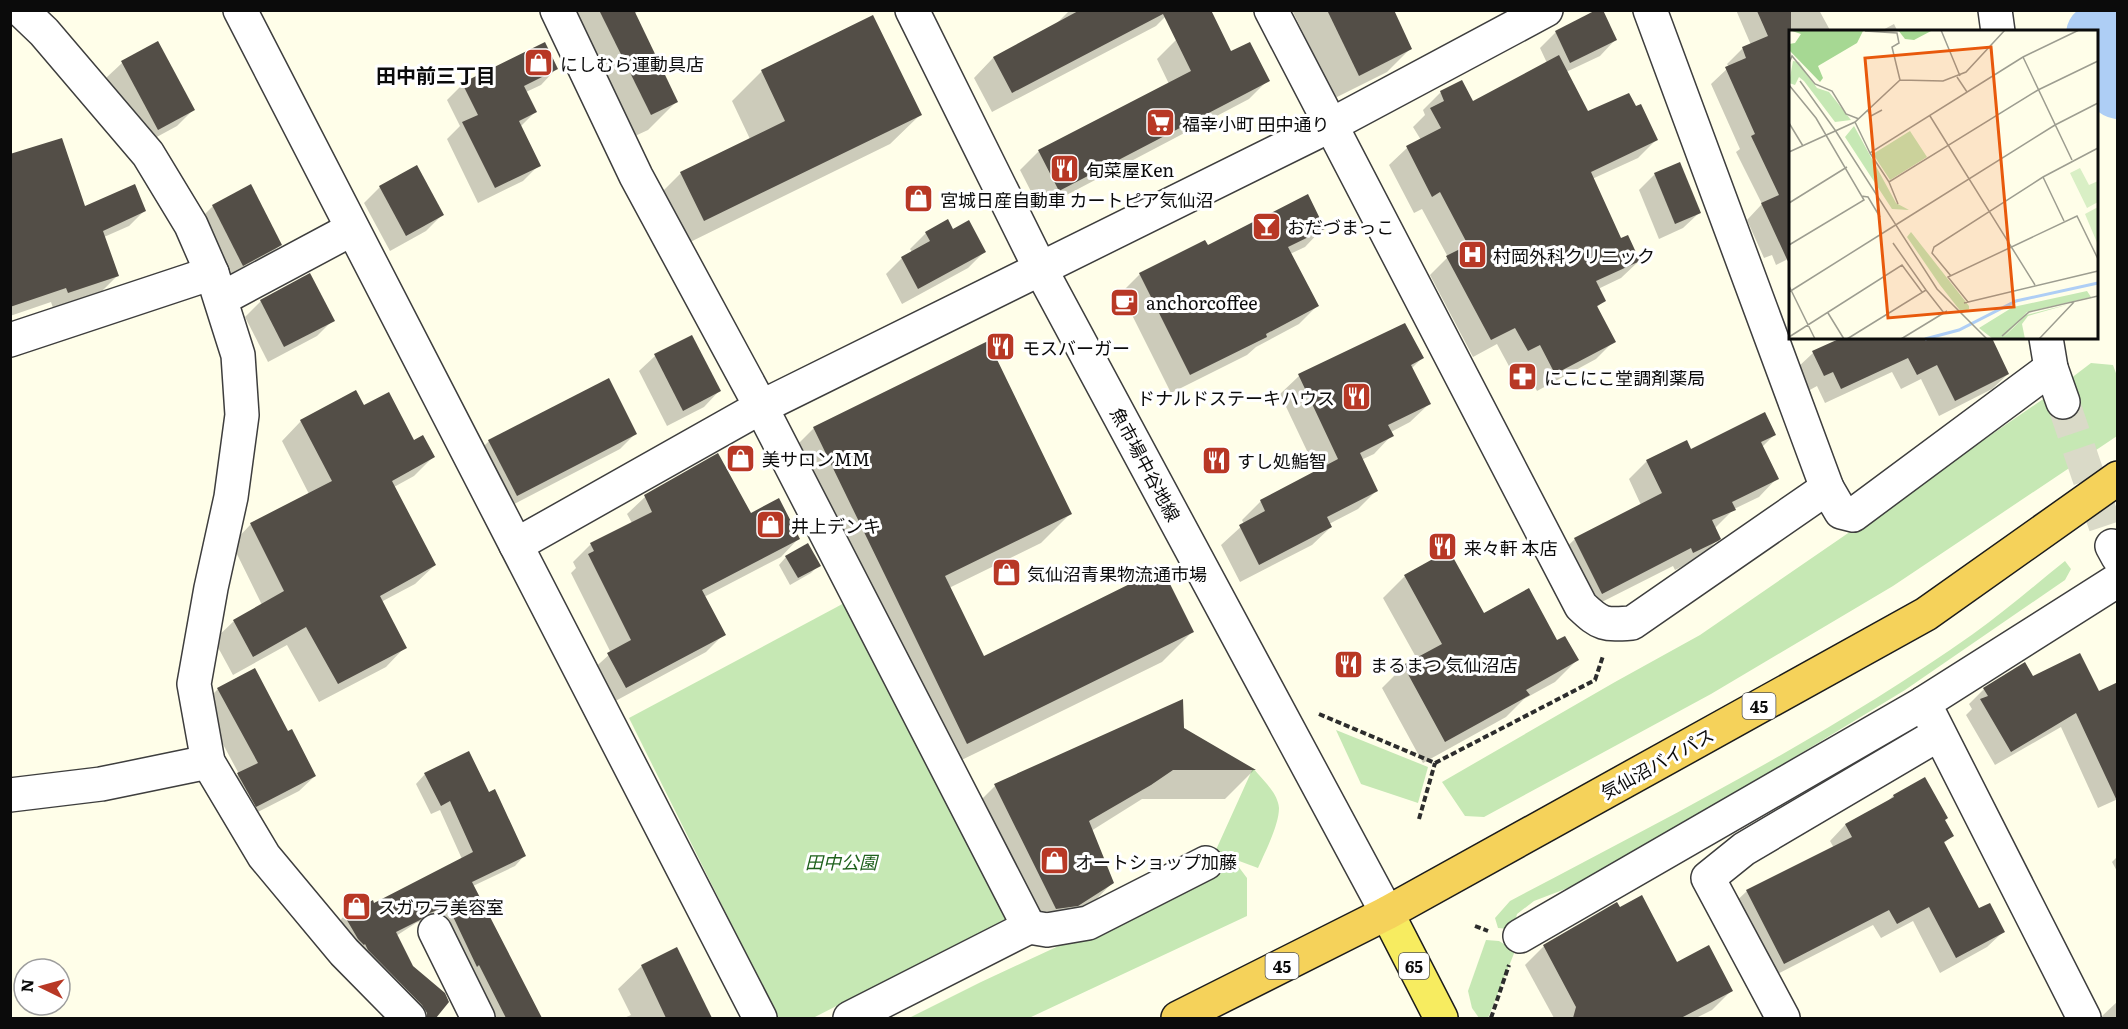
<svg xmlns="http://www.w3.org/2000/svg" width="2128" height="1029" font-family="Literata,'Noto Sans JP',serif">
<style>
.green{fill:#c6e8b4}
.shadow{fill:#0003}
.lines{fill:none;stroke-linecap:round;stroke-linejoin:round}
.river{stroke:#aecef5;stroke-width:60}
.building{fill:#534e47}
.minor-tunnel{stroke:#dadac8;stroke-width:33;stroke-dasharray:33 16;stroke-linecap:butt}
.minor-casing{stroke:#3e3e3e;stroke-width:36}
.tertiary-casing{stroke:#3e3e3e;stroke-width:36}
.primary-casing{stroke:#1c1c1c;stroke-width:36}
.trunk-casing{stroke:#1c1c1c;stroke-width:36}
.path{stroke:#2d2d2d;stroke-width:4;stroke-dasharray:6 3;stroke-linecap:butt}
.minor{stroke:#fff;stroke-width:33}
.tertiary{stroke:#fff;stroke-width:33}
.primary{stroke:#f7ec60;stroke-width:33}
.trunk{stroke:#f5d25a;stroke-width:33}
.labels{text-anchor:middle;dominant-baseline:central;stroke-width:6;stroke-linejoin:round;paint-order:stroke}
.shield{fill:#fff;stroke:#545454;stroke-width:1.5}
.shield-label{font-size:16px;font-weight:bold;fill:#0b0b0b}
.poi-label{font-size:18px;fill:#0b0b0b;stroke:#fff;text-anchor:start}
.street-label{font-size:18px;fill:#0b0b0b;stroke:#fff}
.park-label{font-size:18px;font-style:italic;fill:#1f611d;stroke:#fff}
.neighbourhood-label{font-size:20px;font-weight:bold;fill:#0b0b0b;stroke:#fff}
.inset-river{fill:none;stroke:#aecef5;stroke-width:3}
.inset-road{fill:none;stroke:#9d9d90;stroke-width:1.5}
.view{fill:#e8590c;fill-opacity:0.15;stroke:#e8590c;stroke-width:3}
.inset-edge{fill:none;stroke:#0b0b0b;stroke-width:3}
</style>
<rect width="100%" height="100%" fill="#fffee9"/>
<g class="green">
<path d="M2091 363 2113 365 2117 376V436L1893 586 1711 694 1484 817 1465 816 1442 782 1615 682 1700 635 2049 395Z"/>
<path d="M2065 561 2071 569 2065 580 1905 690 1762 777 1691 818 1687 828 1599 876 1534 901 1517 914 1514 925 1509 929 1498 928 1495 918 1510 901C1667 818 1827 737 1973 634 2005 611 2035 585 2065 561Z"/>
<path d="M848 601 1012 916 813 1018H778L629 718Z"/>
<path d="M1336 730 1428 767 1418 803 1361 784Z"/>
<path d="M1253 768C1262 779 1278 793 1279 808 1279 825 1265 852 1258 868L1215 852Z"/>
<path d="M1220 863 1238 866 1247 878V916L1029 1018H909L981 982 1201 880Z"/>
<path d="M1486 940 1499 941 1515 951 1488 1018H1479L1472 1008 1468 991Z"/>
</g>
<g class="shadow">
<path d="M557 10H640L634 14 676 102 648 130 622 142Z"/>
<path d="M1070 10H1172L1156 26 992 112 974 78 993 58 1055 25Z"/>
<path d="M1292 10H1392L1411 48 1387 72 1335 98Z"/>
<path d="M1736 10H1819L1831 32H1790V258L1776 265 1772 255 1764 258 1747 220 1762 204 1736 152 1740 149 1711 84 1729 67 1727 64 1742 49 1751 45Z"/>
<path d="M1894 24 1898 32H1879Z"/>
<path d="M1556 32 1615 40 1600 56 1566 72 1588 113 1656 140 1638 158 1592 179 1620 240 1639 261 1621 278 1598 289 1604 301 1596 308 1614 341 1596 359 1537 391 1522 362 1510 368 1497 344 1473 357 1430 275 1448 257 1422 209 1414 213 1389 165 1407 148 1421 140 1413 127 1425 115 1423 110 1440 93 1461 82 1473 103 1547 63 1540 48Z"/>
<path d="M1176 40 1230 54 1268 80 1249 99 1040 209 1020 170 1039 151 1169 84 1157 59Z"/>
<path d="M157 43 193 110 177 126 142 145 106 78 122 63Z"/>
<path d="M544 44 556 69 541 85 526 92 535 112 520 127 539 165 523 181 478 203 447 139 460 126 447 100 463 84Z"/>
<path d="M762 71 920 115 890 144 674 250 651 203 681 173 750 139 732 101Z"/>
<path d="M1655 174 1699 213 1683 228 1659 239 1639 190Z"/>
<path d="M380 187 442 215 426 231 390 251 364 203Z"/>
<path d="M213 206 280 245 264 261 227 280 197 222Z"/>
<path d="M144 211 129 226 104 237 117 276 102 291 53 308 51 302 10 316V247Z"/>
<path d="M1323 228 1305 247 1290 254 1317 306 1299 324 1256 347 1247 355 1171 393 1121 293 1140 274 1207 247Z"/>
<path d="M953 231 984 252 968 268 902 304 886 274 902 258 912 252 910 249 926 233Z"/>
<path d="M261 301 333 320 317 336 268 362 245 317Z"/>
<path d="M1404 324 1422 358 1411 369 1429 404 1410 422 1391 432 1392 435 1374 454 1361 460 1376 491 1358 509 1329 524 1331 527 1312 545 1240 582 1221 545 1244 524 1242 520 1261 501 1317 472 1280 394 1299 376Z"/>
<path d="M1845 338H1990L2008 374 1992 389 1939 416 1921 379 1901 389 1892 372 1825 403 1817 386 1808 391 1797 368 1813 353Z"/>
<path d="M655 356 719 391 704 407 667 426 639 371Z"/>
<path d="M363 407 433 457 414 476 394 487 435 565 415 584 381 602 405 647 386 667 319 702 287 645 233 675 214 640 234 621 262 605 232 544 251 524 309 494 282 441 301 421Z"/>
<path d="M814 428 1071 513 1041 543 949 588 983 658 1192 632 1162 662 937 772 784 458Z"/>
<path d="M635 434 620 449 501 511 473 457 489 441Z"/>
<path d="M1774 435 1762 447 1777 478 1759 497 1734 509 1714 529 1719 538 1701 557 1675 570 1673 566 1584 611 1556 557 1575 539 1641 505 1629 479 1647 461Z"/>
<path d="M718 455 750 515 798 539 781 557 704 597 724 634 706 652 608 705 590 672 611 653 571 573 576 568 573 562 591 544 632 523 627 514 645 497Z"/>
<path d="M786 557 819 565 811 573 790 585 779 565Z"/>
<path d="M1405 576 1483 615 1556 643 1577 660 1555 682 1524 699 1506 717 1423 763 1382 688 1404 666 1417 659 1383 598Z"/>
<path d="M2080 655 2118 799 2098 808 2061 727 1995 765 1966 715 1972 709 1969 704 1984 689 2033 678Z"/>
<path d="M218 689 288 733 315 776 299 791 240 821 222 790 239 774 202 705Z"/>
<path d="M1183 729 1254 770 1225 799H1142L1091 831 1112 883 1083 913 1047 935 966 815 995 786Z"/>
<path d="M425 774 488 794 524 856 515 866 473 886 541 1018H491L438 915 416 923 396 936 412 967 447 1002 434 1018H415L335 926 344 916 372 902 373 905 462 859 440 810 431 814 416 784Z"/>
<path d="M1893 796 1943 820 1952 836 1943 844 1979 910 2003 932 1987 947 1940 973 1913 921 1881 938 1873 925 1768 979 1731 906 1747 891 1834 848 1830 841 1845 825 1886 803Z"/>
<path d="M2118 856V873L2112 862Z"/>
<path d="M1544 946 1676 964 1731 991 1712 1010 1696 1018H1554L1525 965Z"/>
<path d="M676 949 710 1018H624L631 1015 618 989 642 966Z"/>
<path d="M2118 1001V1018H2101V1017Z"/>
</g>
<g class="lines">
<path class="river" d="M2096 34 2104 61 2113 71 2118 89"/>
</g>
<g class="building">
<path d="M599 10H634L678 102 651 115Z"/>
<path d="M1080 10H1211L1231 51 1250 42 1270 81 1059 191 1038 150 1191 71 1163 14 1012 93 993 57Z"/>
<path d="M1327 10H1394L1412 49 1359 76Z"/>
<path d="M1596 10H1603L1617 40 1570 63 1555 31Z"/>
<path d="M1757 11H1791V268L1761 203 1779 195 1751 136 1755 134 1725 67 1746 58 1742 47 1768 36Z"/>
<path d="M873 15 922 115 704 221 680 172 785 121 761 70Z"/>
<path d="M158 41 195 110 158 130 121 61Z"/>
<path d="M545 42 558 69 524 86 537 112 519 121 541 166 495 188 462 122 478 115 462 83Z"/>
<path d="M1559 55 1588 111 1629 93 1636 106 1641 104 1658 140 1591 172 1621 238 1628 235 1640 261 1596 281 1606 301 1597 306 1616 342 1555 374 1540 345 1528 351 1515 328 1491 340 1446 256 1468 245 1440 192 1432 197 1406 146 1441 128 1430 108 1444 101 1440 91 1462 80 1473 101Z"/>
<path d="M62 138 85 206 135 184 146 211 103 231 119 276 68 293 66 288 10 307V154Z"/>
<path d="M1680 162 1701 213 1675 224 1654 173Z"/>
<path d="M417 165 444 215 406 236 379 186Z"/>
<path d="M251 184 282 245 243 266 212 205Z"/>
<path d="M1308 194 1325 229 1288 247 1319 306 1266 334 1267 337 1190 375 1139 273 1205 240 1208 245Z"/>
<path d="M948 219 953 229 969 220 986 252 918 289 901 257 930 241 925 232Z"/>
<path d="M310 273 335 321 284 347 260 300Z"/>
<path d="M1405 323 1424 358 1411 365 1431 404 1388 425 1394 436 1360 453 1378 491 1327 517 1332 527 1259 565 1239 525 1265 511 1260 500 1338 459 1298 374Z"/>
<path d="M692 335 721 391 683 411 654 354Z"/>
<path d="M1841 338H1994H1992L2009 374 1955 401 1937 365 1917 375 1908 358 1841 389 1833 372 1824 376 1812 351Z"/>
<path d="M988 341 1072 514 945 576 984 656 1162 568 1194 632 967 744 813 427Z"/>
<path d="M609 378 637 434 517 496 488 440Z"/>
<path d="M356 390 364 405 389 392 414 440 423 435 435 457 392 481 436 565 380 596 407 648 338 684 306 627 253 657 233 620 284 591 250 523 332 481 300 420Z"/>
<path d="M1765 412 1776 435 1761 442 1779 479 1732 502 1736 510 1712 520 1721 539 1718 541 1693 553 1691 548 1602 594 1574 538 1662 493 1646 460 1687 440 1691 449Z"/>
<path d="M718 453 751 513 779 498 800 539 702 590 726 635 626 688 607 653 631 640 588 554 594 551 590 543 652 512 644 495Z"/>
<path d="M808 543 821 566 798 578 785 556Z"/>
<path d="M1449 550 1484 613 1529 588 1557 640 1565 636 1579 660 1526 690 1530 695 1445 742 1403 665 1442 644 1404 575Z"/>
<path d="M2080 653 2099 691 2118 682V803L2076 713 2011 752 1980 699 1988 696 1983 688 2025 662 2033 676Z"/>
<path d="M255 668 288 731 292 729 316 776 256 807 237 773 258 763 217 688Z"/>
<path d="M1183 699 1184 728 1256 770H1173L1151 785 1089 821 1114 883 1078 906 1056 909 994 784Z"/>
<path d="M469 751 489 792 495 789 526 856 472 882 542 1018H506L479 965 477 967 448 906 427 914 420 920 396 932 413 966 445 993 449 1002 436 1018H427V1013L422 1005 368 950 365 944 364 945 358 939 344 915 373 900 374 903 473 852 450 801 441 806 424 773Z"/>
<path d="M1925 777 1948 818 1945 820 1954 836 1944 842 1979 908 1990 903 2005 932 1956 958 1929 907 1897 924 1889 910 1784 964 1746 890 1852 837 1845 824 1894 797 1893 795Z"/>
<path d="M1642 895 1677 962 1709 945 1733 991 1681 1018H1573L1576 1007 1543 945 1617 902 1620 907Z"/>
<path d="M677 947 712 1018H666L641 965Z"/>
</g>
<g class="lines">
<path class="minor-tunnel" d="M2063 402 2112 546"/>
<defs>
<g id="minor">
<path d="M21 10 44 32 148 154 191 225 212 273 238 355 242 415 231 497 211 588 194 684 208 762 264 856 344 952 409 1018"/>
<path d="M240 10 760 1018"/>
<path d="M557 10 636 176 761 407 1029 927 850 1018"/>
<path d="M1271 10 1581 606C1601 625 1604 625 1632 623L1827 488"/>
<path d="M1650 10 1827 488 1841 512 1853 515 2051 368"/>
<path d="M1995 10 1998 32"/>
<path d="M221 299 352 229"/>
<path d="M2046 338 2051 368 2063 402"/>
<path d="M10 340 212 273"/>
<path d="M516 545 761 407 1331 125 1546 10"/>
<path d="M2112 546 2118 557"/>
<path d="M10 795 101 784 208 762"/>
<path d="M1029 927 1047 930 1088 923 1206 863"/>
<path d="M435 931 478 1018"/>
<path d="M1520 936 1924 703"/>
<path d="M1783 1018 1708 878 1744 849 1939 734"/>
<path d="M2084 1018 1924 703 2118 580"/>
</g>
<path id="tertiary" d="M912 10 1041 270 1387 913"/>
<path id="primary" d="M1387 913 1441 1018"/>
<path id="trunk" d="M1178 1018 1387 913 1926 614 2118 478"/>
</defs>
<use href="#minor" class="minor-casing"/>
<use href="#tertiary" class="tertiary-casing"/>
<use href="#primary" class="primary-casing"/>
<use href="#trunk" class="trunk-casing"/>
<g class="path">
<path d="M1319 714 1435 763 1595 680 1603 656"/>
<path d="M1419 819 1435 763"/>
<path d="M1475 926 1488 931"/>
<path d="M1491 1018 1509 965"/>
</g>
<use href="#minor" class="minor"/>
<use href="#tertiary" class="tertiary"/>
<use href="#primary" class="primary"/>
<use href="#trunk" class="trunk"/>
</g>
<defs>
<symbol id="shop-square" viewBox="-11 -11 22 22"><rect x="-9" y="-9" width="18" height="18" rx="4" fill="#b83825" stroke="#fff"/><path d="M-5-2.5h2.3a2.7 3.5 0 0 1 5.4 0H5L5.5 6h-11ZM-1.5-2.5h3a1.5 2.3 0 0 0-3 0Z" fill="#fff"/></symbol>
<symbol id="supermarket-square" viewBox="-11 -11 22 22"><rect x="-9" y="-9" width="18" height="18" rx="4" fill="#b83825" stroke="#fff"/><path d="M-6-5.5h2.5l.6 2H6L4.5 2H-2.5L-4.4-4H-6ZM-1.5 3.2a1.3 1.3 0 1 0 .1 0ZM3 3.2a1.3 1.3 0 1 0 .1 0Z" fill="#fff"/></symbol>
<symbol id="restaurant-square" viewBox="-11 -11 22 22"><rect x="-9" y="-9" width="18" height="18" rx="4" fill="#b83825" stroke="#fff"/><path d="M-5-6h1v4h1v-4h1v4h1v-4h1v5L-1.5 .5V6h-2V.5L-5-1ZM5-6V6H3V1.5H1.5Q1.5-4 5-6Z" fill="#fff"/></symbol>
<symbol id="bar-square" viewBox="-11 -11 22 22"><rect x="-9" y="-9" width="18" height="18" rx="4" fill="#b83825" stroke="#fff"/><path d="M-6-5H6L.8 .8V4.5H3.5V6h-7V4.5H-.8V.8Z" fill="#fff"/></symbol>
<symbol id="hospital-square" viewBox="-11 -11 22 22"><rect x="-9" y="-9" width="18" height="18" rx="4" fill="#b83825" stroke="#fff"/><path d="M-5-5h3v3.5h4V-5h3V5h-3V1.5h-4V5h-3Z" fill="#fff"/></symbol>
<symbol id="cafe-square" viewBox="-11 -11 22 22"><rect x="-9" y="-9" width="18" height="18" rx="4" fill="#b83825" stroke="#fff"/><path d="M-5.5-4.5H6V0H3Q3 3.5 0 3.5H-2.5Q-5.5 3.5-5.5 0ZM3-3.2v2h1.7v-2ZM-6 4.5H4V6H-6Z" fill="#fff"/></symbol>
<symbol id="pharmacy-square" viewBox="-11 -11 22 22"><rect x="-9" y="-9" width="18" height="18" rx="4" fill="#b83825" stroke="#fff"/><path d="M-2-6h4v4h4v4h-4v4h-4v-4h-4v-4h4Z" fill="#fff"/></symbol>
</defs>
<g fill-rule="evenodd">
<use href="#shop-square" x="522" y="46" width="33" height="33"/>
<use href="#supermarket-square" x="1144" y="106" width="33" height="33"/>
<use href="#restaurant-square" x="1048" y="152" width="33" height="33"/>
<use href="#shop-square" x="902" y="182" width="33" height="33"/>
<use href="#bar-square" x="1250" y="210" width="33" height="33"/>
<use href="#hospital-square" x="1456" y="238" width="33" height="33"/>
<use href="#cafe-square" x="1108" y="286" width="33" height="33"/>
<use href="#restaurant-square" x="984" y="330" width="33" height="33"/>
<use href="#pharmacy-square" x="1506" y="360" width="33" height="33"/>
<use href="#restaurant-square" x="1340" y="380" width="33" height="33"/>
<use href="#shop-square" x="724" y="442" width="33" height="33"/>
<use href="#restaurant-square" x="1200" y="444" width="33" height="33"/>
<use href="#shop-square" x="754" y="508" width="33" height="33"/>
<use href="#restaurant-square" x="1426" y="530" width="33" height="33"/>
<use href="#shop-square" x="990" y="556" width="33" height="33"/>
<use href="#restaurant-square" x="1332" y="648" width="33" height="33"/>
<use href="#shop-square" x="1038" y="844" width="33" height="33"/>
<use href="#shop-square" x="340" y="890" width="33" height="33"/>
</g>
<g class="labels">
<g class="shield">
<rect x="1742.5" y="693" width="33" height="26" rx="4.5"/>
<rect x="1265.5" y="953" width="33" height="26" rx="4.5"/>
<rect x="1399" y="953" width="30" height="26" rx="4.5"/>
</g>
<g class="shield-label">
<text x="1759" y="706">45</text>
<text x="1282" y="966">45</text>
<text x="1414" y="966">65</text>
</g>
<g class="poi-label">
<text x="560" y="63">にしむら運動具店</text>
<text x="1182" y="123">福幸小町 田中通り</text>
<text x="1086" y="169">旬菜屋Ken</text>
<text x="940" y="199">宮城日産自動車 カートピア気仙沼</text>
<text x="1287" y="226">おだづまっこ</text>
<text x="1493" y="255">村岡外科クリニック</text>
<text x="1146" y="302">anchorcoffee</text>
<text x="1022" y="347">モスバーガー</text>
<text x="1544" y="377">にこにこ堂調剤薬局</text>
<text x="1335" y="397" text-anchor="end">ドナルドステーキハウス</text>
<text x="762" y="458">美サロンMM</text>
<text x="1237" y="460">すし処鮨智</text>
<text x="791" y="525">井上デンキ</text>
<text x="1464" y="547">来々軒 本店</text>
<text x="1027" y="573">気仙沼青果物流通市場</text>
<text x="1370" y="664">まるまつ 気仙沼店</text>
<text x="1075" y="861">オートショップ加藤</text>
<text x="378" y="906">スガワラ美容室</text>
</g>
<g class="street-label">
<text transform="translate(1146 464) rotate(62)">魚市場中谷地線</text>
<text transform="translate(1657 763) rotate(-29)">気仙沼バイパス</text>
</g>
<g class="park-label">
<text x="841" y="861">田中公園</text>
</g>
<g class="neighbourhood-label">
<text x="436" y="74">田中前三丁目</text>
</g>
</g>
<g transform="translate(1789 30)">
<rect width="309" height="309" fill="#fffee9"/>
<path d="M4 31 10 32 28 58 40 62 62 90 46 92 15 51 10 47 6 55 0 53ZM65 96 107 173 120 180 103 179 56 107ZM121 101 138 127 101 150 84 124ZM122 202 180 276V279L173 283 151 255 118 207ZM298 261 302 267 238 282 215 307 237 285 281 274 239 286 233 294 236 309H204L190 298 224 277Z" fill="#c6e8b4"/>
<path d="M0 0H74V1L68 13 29 36 34 48 31 52 0 20V14L6 13 12 4ZM109 0H144L125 10 116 9Z" fill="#a6d893"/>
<path d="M291 138 300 155 309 151V172L298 178 281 143ZM309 177V215L296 184Z" fill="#d9efc5"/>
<path class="inset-river" d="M136 309 170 300 227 271 309 253"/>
<path class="inset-road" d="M152 0 171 46M76 1 108 3 110 13 103 17 111 50M234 27 283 130M0 33 3 26 26 54 43 61 57 84 70 89M168 47 178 62M11 51 46 100 148 259 198 309M0 55 27 88 75 170 0 215M79 81 82 86 93 80M141 86 246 255M66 92 81 123 234 27 290 0M0 93 14 116M0 122 66 92 111 50 154 51 177 42 216 0M81 123 100 152 249 60 309 31M254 147 275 191M100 152 109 174M72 166 79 167 91 187M0 173 58 137M105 196 266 95 309 73M104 213 137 260M162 246 143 223 145 217 254 147 309 118M0 256 26 309M0 262 105 196M179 272 159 247 288 186 309 229M175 273 309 241M39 283 55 309M213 306 240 282 309 266M0 307 113 235 133 262M58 309 137 260 155 283M112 309 158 281M250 309 285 272"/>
<path class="view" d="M202 17 225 277 99 288 76 28Z"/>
<rect width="309" height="309" class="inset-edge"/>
</g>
<rect width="2128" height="1029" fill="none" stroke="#0b0b0b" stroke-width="24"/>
<g transform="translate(42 987) rotate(275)"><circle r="28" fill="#ffffff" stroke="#9d9d9d" stroke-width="1.5"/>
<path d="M0-4.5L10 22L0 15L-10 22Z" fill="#b83825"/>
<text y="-9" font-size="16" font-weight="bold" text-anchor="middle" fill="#0b0b0b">N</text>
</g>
</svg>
